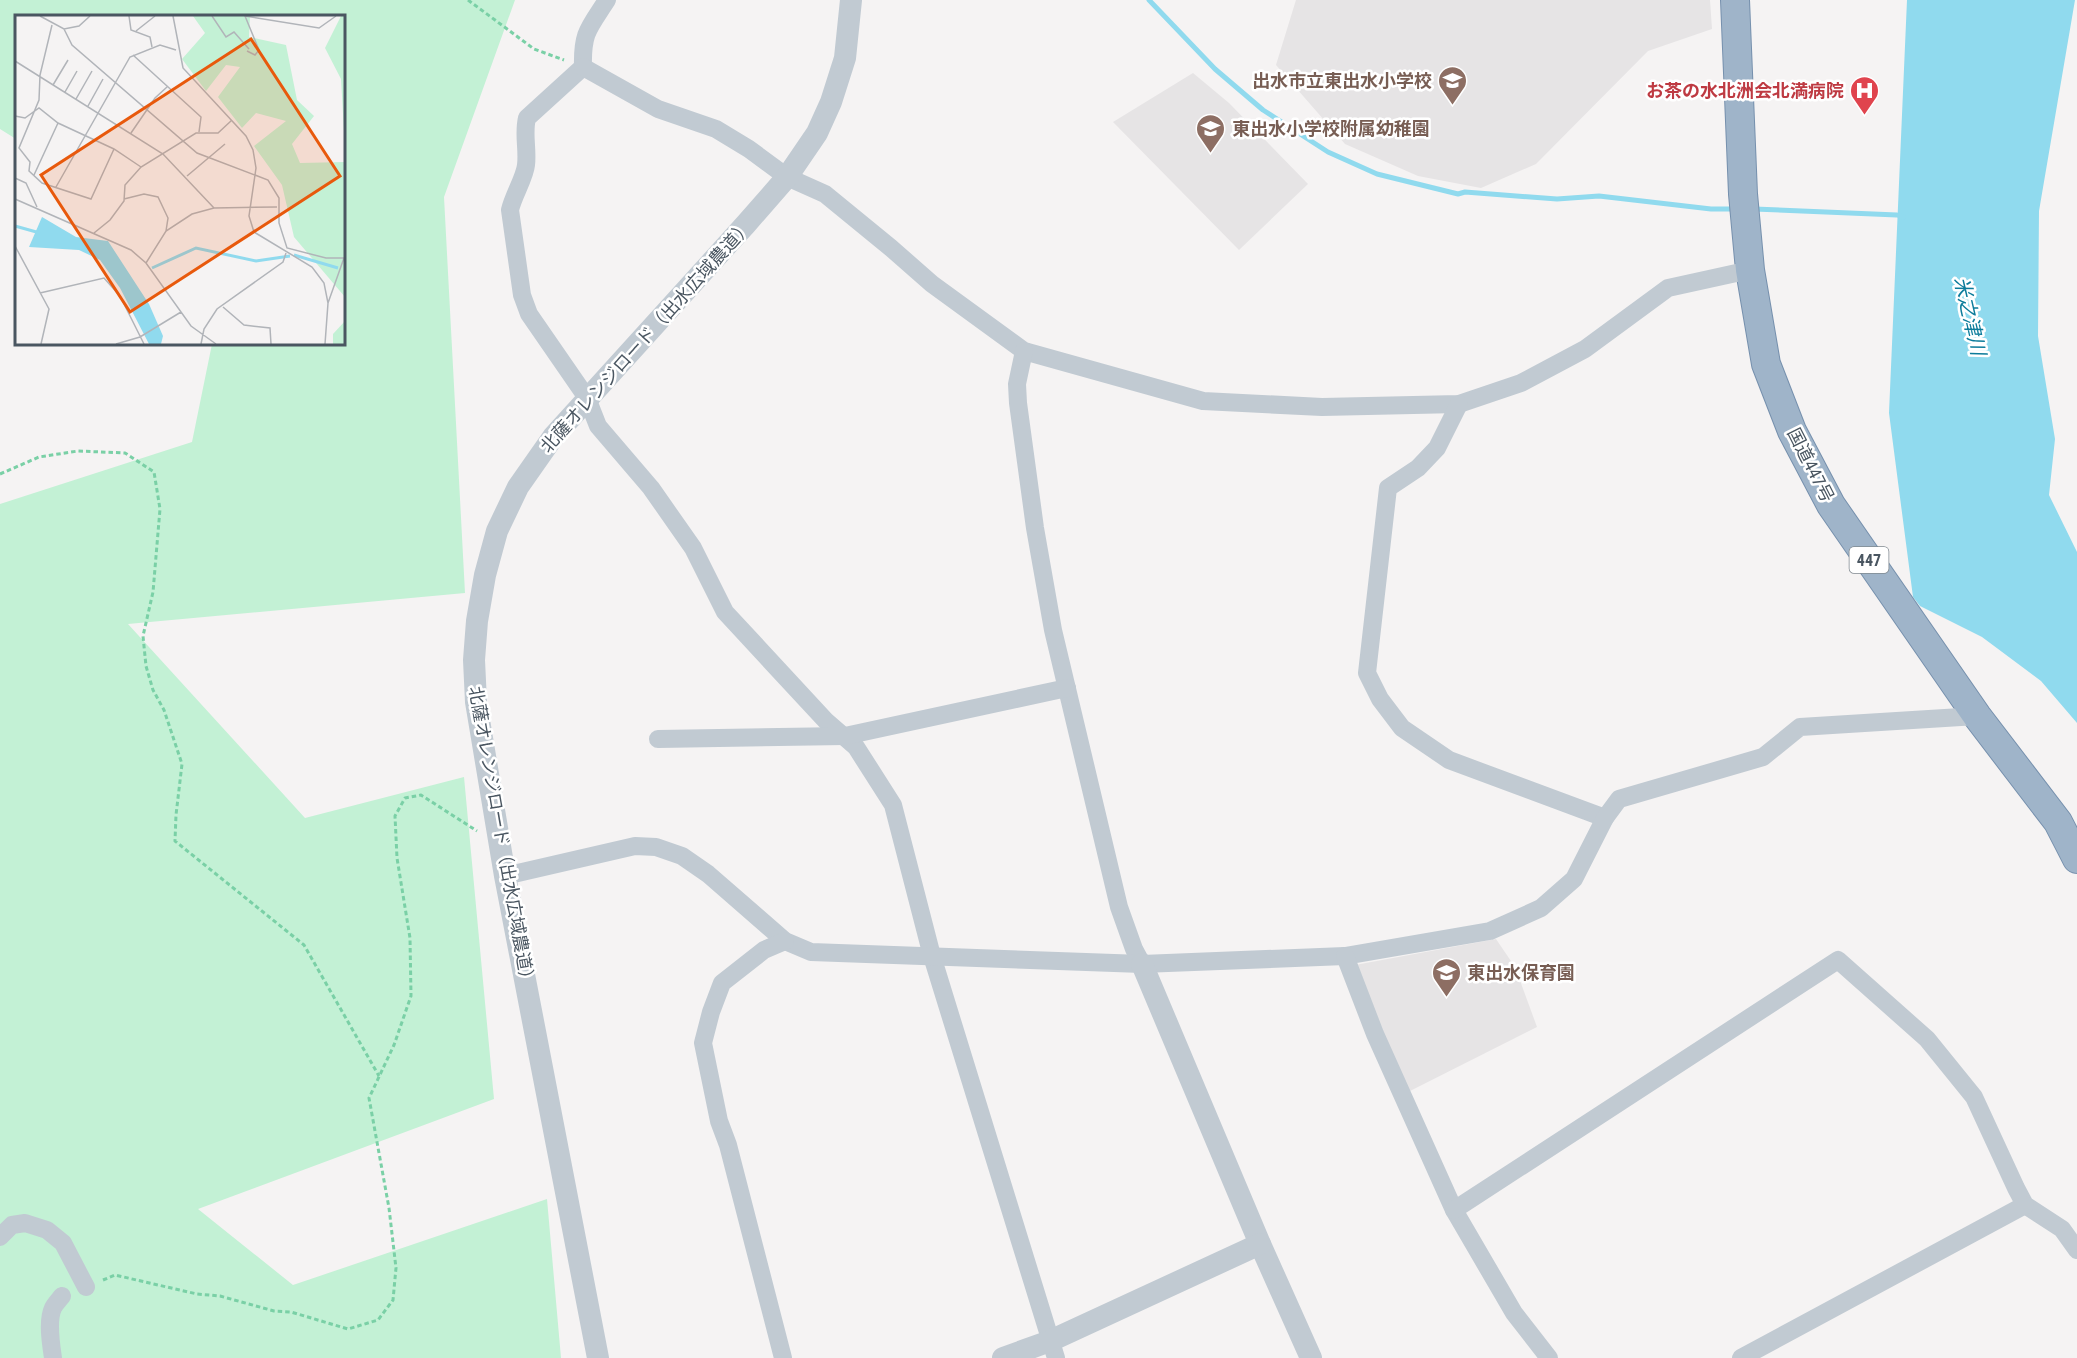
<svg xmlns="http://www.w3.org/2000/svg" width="2077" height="1358" font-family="'Roboto Condensed','Noto Sans JP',sans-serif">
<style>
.education{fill:#e6e4e5}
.green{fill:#c3f1d5}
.water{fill:#90daee}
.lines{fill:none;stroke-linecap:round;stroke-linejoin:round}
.stream{stroke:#90daee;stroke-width:5}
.trunk-casing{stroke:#7690ad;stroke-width:30}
.path{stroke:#7ad0a6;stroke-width:3;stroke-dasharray:4.5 3;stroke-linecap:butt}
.minor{stroke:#c1cad2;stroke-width:18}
.tertiary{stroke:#c1cad2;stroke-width:22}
.trunk{stroke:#9fb4c9;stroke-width:28}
.labels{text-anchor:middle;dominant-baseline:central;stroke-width:5;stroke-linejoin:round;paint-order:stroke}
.shield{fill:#fff;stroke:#808990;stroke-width:1.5}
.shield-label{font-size:16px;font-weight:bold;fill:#4a5661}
.education-label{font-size:18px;font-weight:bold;fill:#785e54;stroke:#fff;text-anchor:start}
.health-label{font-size:18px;font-weight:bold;fill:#be3a42;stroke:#fff;text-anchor:end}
.street-label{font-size:18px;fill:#4a5661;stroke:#fff}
.water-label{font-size:20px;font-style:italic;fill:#0c7c9b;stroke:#fff}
.inset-river{fill:none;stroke:#90daee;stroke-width:3}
.inset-road{fill:none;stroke:#b1b4b9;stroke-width:1.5}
.view{fill:#e8590c;fill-opacity:0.15;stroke:#e8590c;stroke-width:3}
.inset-edge{fill:none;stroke:#4a5661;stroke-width:3}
</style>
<rect width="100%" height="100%" fill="#f5f3f3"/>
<g class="education">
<path d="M1296 0H1710L1712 29 1648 51 1536 164 1481 188 1418 176 1345 144 1276 65Z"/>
<path d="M1193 73 1229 103 1308 184 1239 250 1113 122Z"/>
<path d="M1496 939 1515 967 1537 1027 1406 1093 1355 965Z"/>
</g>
<path class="green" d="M0 0H515L444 197 465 593 128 624 305 818 464 777 494 1099 198 1209 293 1285 547 1199 561 1358H0V504L192 442 212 344H344V16H16V139L0 129Z"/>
<path class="water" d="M1907 0H2075L2039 211 2038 336 2055 439 2049 495 2077 552V723L2041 681 1982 637 1920 606 1913 597 1889 413Z"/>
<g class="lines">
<g class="stream">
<path d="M1149 0 1215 69 1263 110 1328 152 1377 174 1458 194 1465 192 1557 199 1599 196 1711 209H1735"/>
<path d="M1754 209 1897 215 1903 217"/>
</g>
<defs>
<path id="trunk" d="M1735 0 1743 194 1750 270 1766 364 1792 431 1831 505 1977 716 2058 822 2077 859"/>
</defs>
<use href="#trunk" class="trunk-casing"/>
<g class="path">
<path d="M468 0 534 49 564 60"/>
<path d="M0 474 39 457 78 451 125 453 154 472 160 509 153 592 143 636 146 666 153 690 164 710 182 764 176 815 175 841 304 945 379 1076"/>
<path d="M103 1280 115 1275 197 1294 220 1296 274 1311 291 1312 348 1329 378 1320 393 1300 396 1268 389 1208 369 1098 394 1045 411 996 410 938 397 858 395 816 405 798 421 795 477 831"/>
</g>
<g class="minor">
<path d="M607 0C589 28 582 32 583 67L527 118C523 134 528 149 526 165 525 177 513 196 510 210L522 295 529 314 587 398 598 426 651 488 693 548 725 612 826 721 856 747 893 805 932 956 1056 1358"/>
<path d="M583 67 658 109 716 129 749 149 787 177 825 194 891 248 932 284 1024 351 1203 401 1322 407 1459 404 1521 383 1585 349 1668 288 1750 270"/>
<path d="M1024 351 1017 384 1018 403 1035 528 1053 630 1119 907 1134 949 1142 964"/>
<path d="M1459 404 1437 448 1418 468 1388 488 1367 673 1380 699 1402 728 1449 760 1605 818"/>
<path d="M658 739 845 736 1067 688"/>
<path d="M505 876 635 846 656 847 682 856 708 874 785 941 811 952 1142 964 1345 956 1490 931 1541 908 1574 879 1605 818 1619 799 1763 757 1800 727 1977 716"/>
<path d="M1345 956 1375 1034 1454 1210 1514 1313 1549 1358"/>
<path d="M1454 1210 1838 960 1927 1039 1974 1097 2016 1188 2025 1205 2062 1229 2077 1250"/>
<path d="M0 1237 12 1225 25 1223 47 1230 63 1243 86 1287"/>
<path d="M53 1358C51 1344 47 1321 53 1308 55 1304 59 1300 62 1296"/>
<path d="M783 1358 728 1145 719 1121 703 1043 711 1012 722 983 764 950 785 941"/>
<path d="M1741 1358 2025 1205"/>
</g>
<g class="tertiary">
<path d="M1142 964 1260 1244 1311 1358"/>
<path d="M598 1358 505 876 476 702 474 660 477 621 485 575 497 531 518 487 553 437 746 224 787 177 817 133 831 102 845 58 851 0"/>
<path d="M1003 1358 1050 1341 1260 1244"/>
</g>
<use href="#trunk" class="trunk"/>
</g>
<defs>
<symbol id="school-pin" viewBox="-11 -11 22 30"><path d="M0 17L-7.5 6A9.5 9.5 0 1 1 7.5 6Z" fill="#8d6e63" stroke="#fff"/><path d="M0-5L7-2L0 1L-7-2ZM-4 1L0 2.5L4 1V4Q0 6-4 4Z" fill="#fff"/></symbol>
<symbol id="hospital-pin" viewBox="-11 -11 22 30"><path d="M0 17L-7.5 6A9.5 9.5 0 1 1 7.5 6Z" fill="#e0444e" stroke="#fff"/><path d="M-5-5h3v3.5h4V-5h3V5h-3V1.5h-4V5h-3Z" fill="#fff"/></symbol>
</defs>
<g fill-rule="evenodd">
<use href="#school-pin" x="1436" y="64" width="33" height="45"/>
<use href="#hospital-pin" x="1848" y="74" width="33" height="45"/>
<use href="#school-pin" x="1194" y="112" width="33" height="45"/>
<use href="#school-pin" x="1430" y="956" width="33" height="45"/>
</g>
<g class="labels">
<rect class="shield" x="1849.5" y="547" width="39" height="26" rx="4.5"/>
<g class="shield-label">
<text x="1869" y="560">447</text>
</g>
<g class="education-label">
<text x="1432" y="80" text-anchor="end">出水市立東出水小学校</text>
<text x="1232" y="128">東出水小学校附属幼稚園</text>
<text x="1467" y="972">東出水保育園</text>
</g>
<g class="health-label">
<text x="1844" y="90">お茶の水北洲会北満病院</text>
</g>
<g class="street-label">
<text transform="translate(646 336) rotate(-48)">北薩オレンジロード（出水広域農道）</text>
<text transform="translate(1811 465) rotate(63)">国道447号</text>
<text transform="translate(502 837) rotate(80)">北薩オレンジロード（出水広域農道）</text>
</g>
<g class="water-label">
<text transform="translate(1970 316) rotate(77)">米之津川</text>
</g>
</g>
<g transform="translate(15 15)">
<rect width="330" height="330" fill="#f5f3f3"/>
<path d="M178 1H235L234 22 271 30 282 85 299 101 277 129 285 148 330 147V282L279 222 267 170 239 131 271 106 241 98 227 113 203 82 225 52 211 50 191 76 167 44 190 18ZM326 1H330V133L326 64 310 33ZM330 306V329H318V319Z" fill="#c3f1d5"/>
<path d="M27 202 61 222 93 226 134 289 148 321 146 329H134L105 273 85 245 64 235 14 232Z" fill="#90daee"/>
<path class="inset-river" d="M0 211 25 218M279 240 323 253M137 253 181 233 241 246 275 241"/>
<path class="inset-road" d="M25 1 49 14 64 11 75 1M114 1 116 15 135 22 137 32M158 1 168 53 231 121 238 135 241 153 234 201 239 217 297 252 309 268 313 288 310 329M197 1 211 22 219 17 234 34M37 10 25 60 24 85 4 133 15 147 14 156 27 168 76 184 99 134M49 14 57 30 182 138 253 165 264 183V208L272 233 311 243H330M121 16 140 1M232 36 240 40 244 35 230 1 304 13 321 1M118 40 186 102 184 117M0 46 148 139 199 193M38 70 53 45M50 77 62 56M61 84 77 56M73 91 88 64M0 101 10 103 24 93 43 108 99 134 126 152M116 118 140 83 152 72M19 160 43 108M172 161 210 129M0 163 11 168 22 192M41 172 115 42 145 30 161 35M0 184 116 235 131 248 176 311 201 329M109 184 129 179 143 182 153 203 151 216M79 218 95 205 109 186 110 170 126 152 181 118H203L217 105M0 231 34 294 26 329M131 248 151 216 177 199 199 193 262 192M25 278 89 263 105 281 129 329M313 288 329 243M208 292 229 310 255 313 256 329M101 329 125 322 166 297M186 329 189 314 202 294 268 247 271 238"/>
<path class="view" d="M236 24 325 161 115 297 26 160Z"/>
<rect width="330" height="330" class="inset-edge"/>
</g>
</svg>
